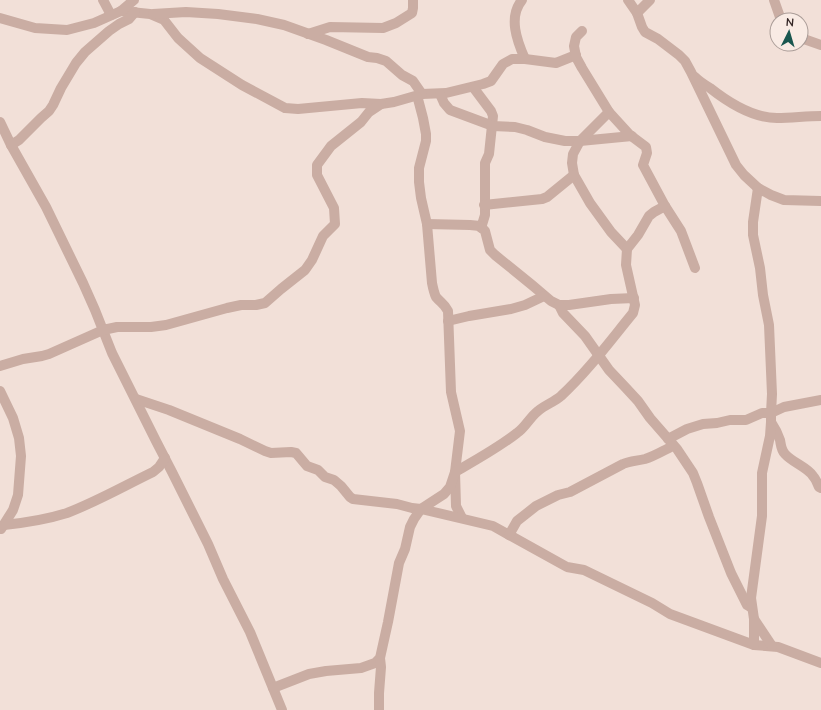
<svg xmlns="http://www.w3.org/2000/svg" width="821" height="710" font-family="'Nunito Sans',sans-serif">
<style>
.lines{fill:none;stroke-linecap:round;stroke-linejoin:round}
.minor{stroke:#caada3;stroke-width:10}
</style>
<rect width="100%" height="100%" fill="#f2e0d8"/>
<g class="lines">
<g class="minor">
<path d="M103 0 111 15"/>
<path d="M522 0C508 17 517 41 525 59"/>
<path d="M628 0 637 13 642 27 645 32 658 39 679 55 685 61 691 72 736 165 744 175 758 188 771 195 784 200 821 201"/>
<path d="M774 0 781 20"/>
<path d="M121 11 150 14 164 20 178 38 200 58 242 85 285 108 298 109 362 103 381 104 394 102 415 96 417 97 422 94 446 93 483 84 491 81 503 64 512 59H525L556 63 576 55"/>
<path d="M637 13 650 0"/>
<path d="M153 14 186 12 218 14 257 19 284 25 326 40 368 57 377 58 386 61 402 75 413 81 422 94"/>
<path d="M0 18 35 28 67 30 94 23 121 11 134 0"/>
<path d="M582 31 576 37 574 46 576 57 582 68 609 112 630 135 646 147 647 153 643 165 665 206 681 231 695 268"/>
<path d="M308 34 330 27 383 28 396 23 412 13 413 8V0"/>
<path d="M801 38 821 45"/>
<path d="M695 77C699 81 705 85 710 88 729 103 753 118 777 118 792 118 806 116 821 116"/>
<path d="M473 87 491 111 493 116 489 154 485 163V215L481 228"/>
<path d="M440 94 444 103 450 110 493 126 515 127 527 130 545 137 565 141H580L632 136"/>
<path d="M417 97 418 99 423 118 426 134V141L419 168V182L421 198 427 224 432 283C433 288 434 293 436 297 441 303 444 303 448 311L451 392 460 431 455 472 456 506 462 518"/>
<path d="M609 112 580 141 573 154 572 163 574 175 590 203 611 232 627 249"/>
<path d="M0 122 11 145 46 207 83 283 95 310 112 353 156 441 172 472 208 544 223 579 250 632 282 710"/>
<path d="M11 145 19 140 41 118 49 111 53 105 61 88 76 63 85 52 109 31 119 24 129 19 135 12"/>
<path d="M484 205 542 199 547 197 574 175"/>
<path d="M427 224 470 225 480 226 485 231 490 250 495 255 532 285 551 301 559 305H569L611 299 634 298"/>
<path d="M559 305 563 313 585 336 609 370 626 388 638 401 650 418 677 449 693 473 697 483 709 517 731 573 747 605 752 608"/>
<path d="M448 321 469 316 511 309 525 305 544 296"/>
<path d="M0 366 23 359 42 356 49 354 103 330 117 327H151L166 325 227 308 241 305H256L265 303 281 289 305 270 312 260 323 236 335 224 334 208 317 175V165L331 146 361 122 369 112 381 104"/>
<path d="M0 391 13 418 19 438 21 456 18 495 13 510 1 529"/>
<path d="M136 399 169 410 240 439 265 451 271 453 291 452 296 453 307 466 318 470 325 477 334 480 341 486 350 497 353 499 397 504 412 508 421 509 493 526 567 567 584 570 652 603 670 614 754 645 778 647 821 663"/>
<path d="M771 422C775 428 778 434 780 440 781 445 781 450 785 454 793 463 807 467 813 476 816 479 817 483 819 487L821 488"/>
<path d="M668 439 687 429 703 424 717 423 730 420H746L762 413H771L784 407 821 400"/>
<path d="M4 525C23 523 48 519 67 513 96 502 124 486 153 472L159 467 165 458"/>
<path d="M509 535 517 521 536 506 558 495 570 492 623 464C630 461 637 461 645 459 655 456 664 450 673 446"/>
<path d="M754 619 772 646"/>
<path d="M754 645V619L751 598 762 516V473L770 436 771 422V413L772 394 769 325 763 295 760 268 753 235V222L758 188"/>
<path d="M273 688 309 674 326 671 361 668 375 663 380 658 388 622 399 563 405 549 410 527 414 519 421 509 444 494 450 487 455 472C476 460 498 448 517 433 525 428 530 417 538 411 545 405 554 402 561 396 588 371 610 341 633 313L635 305 626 265 627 249 638 235 649 216 654 212 665 206"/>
<path d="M379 710V693L381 667 380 658"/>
</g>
</g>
<g transform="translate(789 32) rotate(5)"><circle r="19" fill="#f9ebe4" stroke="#ab9d98"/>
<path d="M0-3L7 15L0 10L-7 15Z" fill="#1a574f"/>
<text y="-6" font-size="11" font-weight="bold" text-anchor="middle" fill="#352726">N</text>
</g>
</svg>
